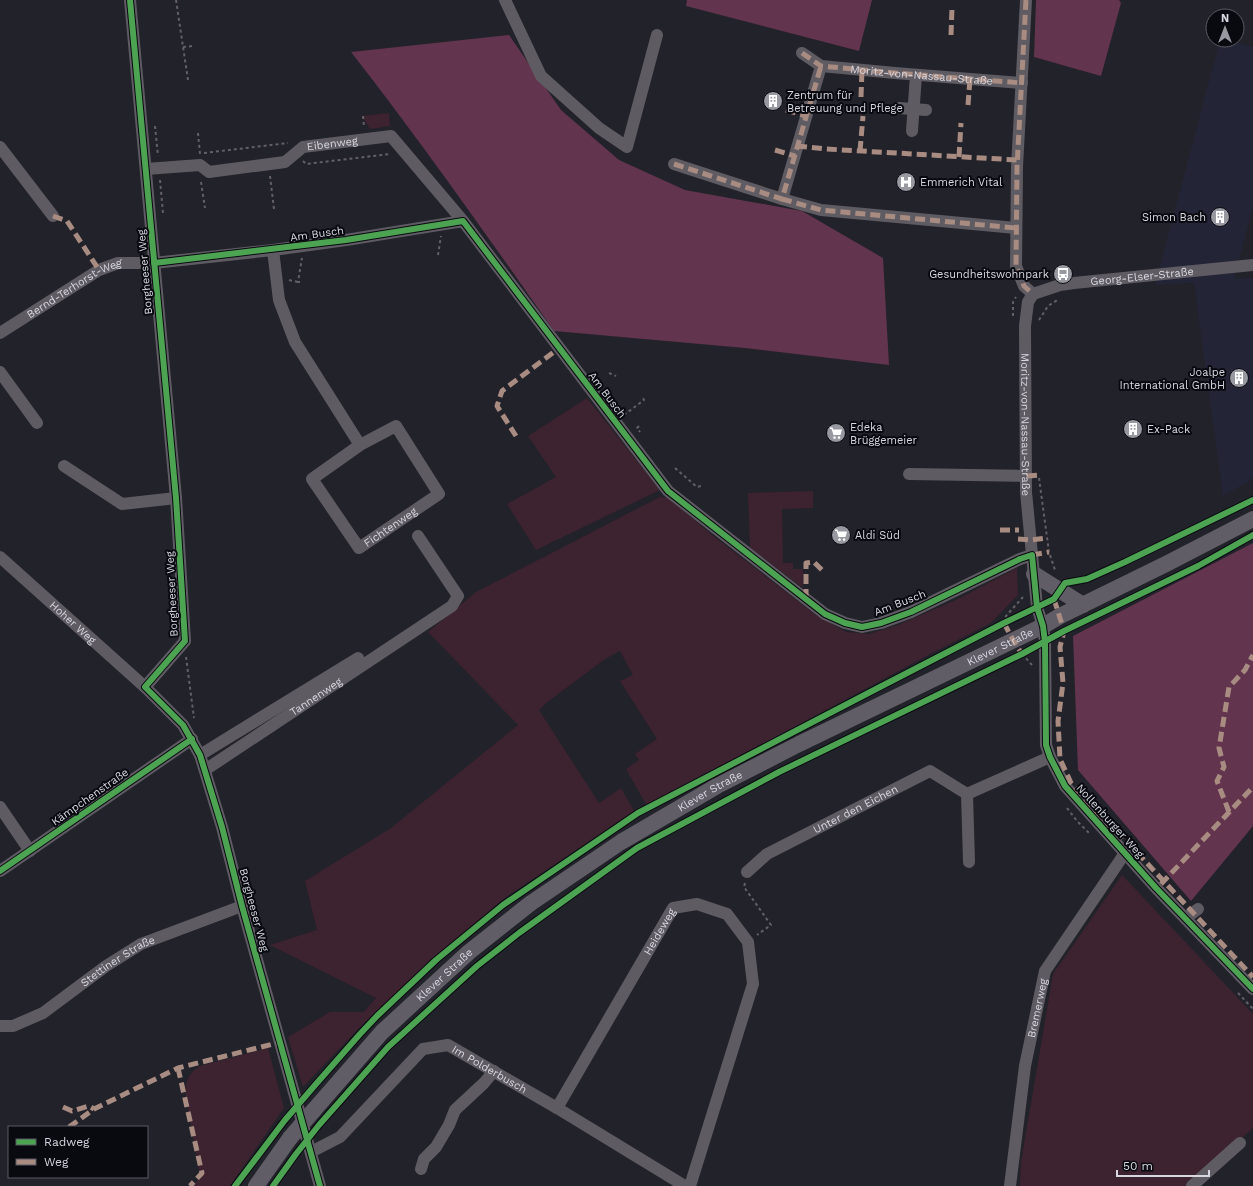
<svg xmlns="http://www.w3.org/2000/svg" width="1253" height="1186" font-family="'Work Sans',sans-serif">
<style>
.built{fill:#242437}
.green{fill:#3d2230}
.forest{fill:#63344d}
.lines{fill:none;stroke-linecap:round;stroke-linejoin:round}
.path{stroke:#636066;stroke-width:2;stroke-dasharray:3 3;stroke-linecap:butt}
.minor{stroke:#5f5b62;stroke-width:12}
.major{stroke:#615d66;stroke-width:16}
.major-bridge{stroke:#615d66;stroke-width:16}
.quiet{stroke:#a88b81;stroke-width:5;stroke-dasharray:10 5;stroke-linecap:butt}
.cycleway-casing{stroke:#090910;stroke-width:8}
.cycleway{stroke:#4ca352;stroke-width:6}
.labels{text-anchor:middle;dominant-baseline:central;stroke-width:4;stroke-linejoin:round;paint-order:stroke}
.street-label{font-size:11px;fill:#d7d7e1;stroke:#090910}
.poi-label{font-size:11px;fill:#d7d7e1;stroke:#090910;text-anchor:start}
</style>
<rect width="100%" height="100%" fill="#22222a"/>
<path class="built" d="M1220 40H1227L1253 47V207L1234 279 1253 278V479L1223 496 1194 283 1155 285Z"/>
<g class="green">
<path d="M389 113 390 126 370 129 362 116Z"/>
<path d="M587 398 660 490 536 550 507 504 556 477 528 436Z"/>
<path d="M813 491V508L782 509 783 563H793V569H803V588L750 548 748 493Z"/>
<path d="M660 497 669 498 712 535 816 615 846 632 869 634 898 625 958 599 1017 568 1018 595 991 623 932 653 647 806 626 769 639 760 635 754 657 739 620 681 633 675 620 651 605 659 550 700 539 710 599 803 621 788 634 811 506 897 452 942 362 1025 303 1087 288 1037 330 1012H364L376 998 270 945 317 930 305 881 391 828 518 725 428 632 476 592Z"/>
<path d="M1122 875 1253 1014V1128L1187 1186H1020L1021 1162 1053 974Z"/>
<path d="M268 1048 284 1108 230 1186H194L200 1176 185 1091C187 1078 189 1073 200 1066Z"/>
</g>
<g class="forest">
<path d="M687 0H872L859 51 686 6Z"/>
<path d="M1036 0H1119L1121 3 1101 76 1034 57Z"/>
<path d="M509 35 561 110 619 160 685 190 802 211 883 258 889 365 745 348 554 331C488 237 422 143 351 52Z"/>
<path d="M1253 543V826L1191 901 1078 770 1073 636Z"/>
</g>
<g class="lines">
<g class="path">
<path d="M176 0 188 80"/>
<path d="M183 47 193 46"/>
<path d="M363 116 364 127"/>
<path d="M155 126 158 156"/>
<path d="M198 133 200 154"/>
<path d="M204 153 288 143"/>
<path d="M303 161 306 164 390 154"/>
<path d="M270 176 274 209"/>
<path d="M160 180 163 213"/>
<path d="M201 182 205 208"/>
<path d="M438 255 441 236"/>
<path d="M289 280 298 282"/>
<path d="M300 282H298L302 258"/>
<path d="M1013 316V302L1016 297"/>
<path d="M1039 320 1048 306 1059 299"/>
<path d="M609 373 616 376"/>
<path d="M624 415 644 400 643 398"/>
<path d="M639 426 637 428 640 432"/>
<path d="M675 468 697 487 701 486"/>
<path d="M1039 478 1049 552 1055 570"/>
<path d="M1004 623 1006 616 1023 597"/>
<path d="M1022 654 1032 665"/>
<path d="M186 657 194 718"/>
<path d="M1067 808 1077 821 1089 833"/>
<path d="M745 883 744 887 771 925 757 935"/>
<path d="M1238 993 1253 1009"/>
</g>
<g class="minor">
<path d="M130 0 176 498 185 641 145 687"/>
<path d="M505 0 541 76 599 128 627 147 657 35"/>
<path d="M1026 0 1017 167 1016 266 1024 286 1033 294"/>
<path d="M802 53 821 66 895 73 1022 83"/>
<path d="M899 108 926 110"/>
<path d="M912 131 916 75"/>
<path d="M0 147 53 216"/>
<path d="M674 164 782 199 821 66"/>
<path id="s1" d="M146 169 200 165 209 172 285 162 303 147 391 136 463 221"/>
<path d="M782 199 821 210 1016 228"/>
<path id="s2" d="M273 250 279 300 295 342 360 445 312 479 359 548 439 494 396 426 360 445"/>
<path id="s3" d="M1033 294 1028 302 1025 326 1026 492 1037 607 1043 626 1045 642 1046 745 1050 757 1065 786 1156 888 1253 989"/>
<path id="s4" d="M1033 294 1060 285 1074 283 1253 265"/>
<path id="s5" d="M0 333 99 270 118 263H154L273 250 346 240 463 221 668 491 825 614 845 623 862 627 881 623 911 612 1020 559 1032 555"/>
<path d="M0 372 37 423"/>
<path d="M64 466 122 504 176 498"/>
<path d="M909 474 1027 476"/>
<path id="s6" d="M0 557 145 687 183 725 200 755 222 827 242 906 320 1186"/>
<path d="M200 755 358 658"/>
<path id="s7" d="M205 770 452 606 458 596 418 536"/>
<path d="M967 794 969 862"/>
<path d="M0 807 30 851"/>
<path d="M0 871 192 739"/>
<path id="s8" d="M747 872 767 854 930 771 967 794 1050 757"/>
<path d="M1186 918 1198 909"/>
<path id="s9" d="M0 1026H13L43 1013 106 966 141 944 242 906"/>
<path id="s10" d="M557 1108 673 908 697 904 727 914 748 942 753 984 690 1186"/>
<path id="s11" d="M311 1152 340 1137 423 1049 448 1045 557 1108 685 1186"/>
<path d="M421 1169 424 1159 436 1147 449 1125 455 1110 484 1083 494 1071"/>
<path id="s12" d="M1010 1186 1025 1066 1045 971 1125 853"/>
<path d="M1192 1186 1240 1143"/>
</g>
<g class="major">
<path d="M1034 574 1083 605"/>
<path id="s13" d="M314 1110 382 1032 469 952 531 903 621 842 717 786 799 744 1043 626 1060 616 1166 564 1253 519"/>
<path d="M256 1186 290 1138"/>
</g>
<path class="major-bridge" d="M290 1138 314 1110"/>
<g class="quiet">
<path d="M1026 0 1017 167 1016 266 1024 286 1033 294"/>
<path d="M951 35 952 8"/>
<path id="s14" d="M802 53 821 66 895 73 1022 83"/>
<path d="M861 97 862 70"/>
<path d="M968 105 970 79"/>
<path d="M786 110 806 116"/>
<path d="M797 146 826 149 1017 160"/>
<path d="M775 150 795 156"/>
<path d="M860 151 863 116"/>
<path d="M959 157 961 123"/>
<path d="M674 164 782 199 821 66"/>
<path d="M782 199 821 210 1016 228"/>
<path d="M53 216 67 221 99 270"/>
<path d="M516 436 497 406 502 391 559 348"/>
<path d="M1027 476 1039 475"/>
<path d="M1000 530H1019"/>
<path d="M1018 539 1031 540 1047 538"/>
<path d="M1032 555 1049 552"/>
<path d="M806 599V563L814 562 825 573"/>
<path d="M1054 599 1064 631 1060 647 1063 683 1058 721 1060 759 1071 783 1092 808 1130 845 1253 977"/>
<path d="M1004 623 1013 640 1022 654"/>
<path d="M1229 812 1217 781 1224 767 1219 748 1229 687 1245 670 1253 655"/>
<path d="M1161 884 1253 787"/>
<path d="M178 1068 202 1173 190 1186"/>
<path d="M63 1107 72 1111 89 1106 94 1109"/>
<path d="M69 1127 94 1109 178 1068 281 1042"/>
</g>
<defs>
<g id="cycleway">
<path d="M130 0 176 498 185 641 145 687 183 725 200 755 222 827 242 906 320 1186"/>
<path d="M154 263 346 240 463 221 668 491 825 614 845 623 862 627 881 623 911 612 1020 559 1032 555 1037 607 1043 626 1045 642 1046 745 1050 757 1065 786 1156 888 1253 989"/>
<path d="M0 871 192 739"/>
<path d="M235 1186 285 1120 316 1084 360 1034 377 1016 436 960 503 905 638 813 878 688 1004 623 1054 599 1065 583 1087 579 1125 562 1253 500"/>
<path d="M273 1186 296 1154 319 1125 388 1047 477 966 519 933 637 848 779 772 1022 654 1064 631 1198 566 1253 535"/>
</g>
</defs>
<use href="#cycleway" class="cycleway-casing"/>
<use href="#cycleway" class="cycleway"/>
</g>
<defs>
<symbol id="building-disc" viewBox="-11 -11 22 22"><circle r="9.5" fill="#9898a1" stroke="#090910"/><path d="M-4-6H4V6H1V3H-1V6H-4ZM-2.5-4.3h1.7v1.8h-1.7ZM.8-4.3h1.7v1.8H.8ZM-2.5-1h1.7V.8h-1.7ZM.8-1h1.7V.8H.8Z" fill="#fff"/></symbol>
<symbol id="hospital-disc" viewBox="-11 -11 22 22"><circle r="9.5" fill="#9898a1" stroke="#090910"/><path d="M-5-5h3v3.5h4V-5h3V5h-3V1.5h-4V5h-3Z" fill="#fff"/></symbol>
<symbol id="bus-disc" viewBox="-11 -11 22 22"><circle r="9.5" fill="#9898a1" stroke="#090910"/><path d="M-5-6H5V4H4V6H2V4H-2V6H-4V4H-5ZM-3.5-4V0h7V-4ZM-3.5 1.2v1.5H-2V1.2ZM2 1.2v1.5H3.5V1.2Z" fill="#fff"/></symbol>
<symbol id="supermarket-disc" viewBox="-11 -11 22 22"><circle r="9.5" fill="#9898a1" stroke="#090910"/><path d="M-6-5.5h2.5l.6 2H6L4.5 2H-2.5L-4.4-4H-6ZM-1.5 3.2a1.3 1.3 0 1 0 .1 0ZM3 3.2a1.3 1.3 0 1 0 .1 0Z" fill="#fff"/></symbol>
</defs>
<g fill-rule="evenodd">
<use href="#building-disc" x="762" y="90" width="22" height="22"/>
<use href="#hospital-disc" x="895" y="171" width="22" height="22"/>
<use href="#building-disc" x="1209" y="206" width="22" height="22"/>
<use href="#bus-disc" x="1052" y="263" width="22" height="22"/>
<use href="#building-disc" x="1228" y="367" width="22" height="22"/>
<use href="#building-disc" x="1122" y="418" width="22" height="22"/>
<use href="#supermarket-disc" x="825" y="422" width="22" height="22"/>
<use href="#supermarket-disc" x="830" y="524" width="22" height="22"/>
</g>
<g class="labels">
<g class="street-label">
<text stroke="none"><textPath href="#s14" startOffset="124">Moritz-von-Nassau-Straße</textPath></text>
<text stroke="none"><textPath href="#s1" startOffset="195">Eibenweg</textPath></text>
<text transform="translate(317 234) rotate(-8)">Am Busch</text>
<text transform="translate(145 272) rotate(-95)">Borgheeser Weg</text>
<text stroke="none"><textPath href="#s4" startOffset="111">Georg-Elser-Straße</textPath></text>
<text stroke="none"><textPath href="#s5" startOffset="87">Bernd-Terhorst-Weg</textPath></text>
<text transform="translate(607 395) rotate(53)">Am Busch</text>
<text stroke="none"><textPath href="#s3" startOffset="132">Moritz-von-Nassau-Straße</textPath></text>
<text stroke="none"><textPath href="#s2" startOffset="397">Fichtenweg</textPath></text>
<text transform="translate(172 594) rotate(-93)">Borgheeser Weg</text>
<text transform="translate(900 603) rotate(-21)">Am Busch</text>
<text stroke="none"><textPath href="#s6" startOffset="98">Hoher Weg</textPath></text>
<text stroke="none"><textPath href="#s13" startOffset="836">Klever Straße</textPath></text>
<text stroke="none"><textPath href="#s7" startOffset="133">Tannenweg</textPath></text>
<text stroke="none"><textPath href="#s13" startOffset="512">Klever Straße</textPath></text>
<text transform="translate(90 797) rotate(-35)">Kämpchenstraße</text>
<text stroke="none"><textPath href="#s8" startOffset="126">Unter den Eichen</textPath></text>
<text transform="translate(1110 821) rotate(48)">Nollenburger Weg</text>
<text transform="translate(254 910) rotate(75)">Borgheeser Weg</text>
<text stroke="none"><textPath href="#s10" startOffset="204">Heideweg</textPath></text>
<text stroke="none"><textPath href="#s9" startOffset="137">Stettiner Straße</textPath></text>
<text stroke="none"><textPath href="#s13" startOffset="188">Klever Straße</textPath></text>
<text stroke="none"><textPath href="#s12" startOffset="180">Bremerweg</textPath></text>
<text stroke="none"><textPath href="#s11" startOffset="227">Im Polderbusch</textPath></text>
</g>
<g class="poi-label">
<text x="787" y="95">Zentrum für<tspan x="787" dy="13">Betreuung und Pflege</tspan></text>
<text x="920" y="182">Emmerich Vital</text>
<text x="1206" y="217" text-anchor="end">Simon Bach</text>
<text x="1049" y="274" text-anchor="end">Gesundheitswohnpark</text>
<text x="1225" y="372" text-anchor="end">Joalpe<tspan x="1225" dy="13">International GmbH</tspan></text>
<text x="850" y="427">Edeka<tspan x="850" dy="13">Brüggemeier</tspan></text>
<text x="1147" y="429">Ex-Pack</text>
<text x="855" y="535">Aldi Süd</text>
</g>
</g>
<rect x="8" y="1126" width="140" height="52" fill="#090910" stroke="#5b5b64"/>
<rect x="16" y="1139" width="20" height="6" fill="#4ca352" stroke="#5b5b64"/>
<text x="44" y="1146" font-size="12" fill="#d7d7e1">Radweg</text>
<rect x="16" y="1159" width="20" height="6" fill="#a88b81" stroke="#5b5b64"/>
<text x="44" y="1166" font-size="12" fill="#d7d7e1">Weg</text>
<g transform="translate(1225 28)"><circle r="19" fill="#090910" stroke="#5b5b64"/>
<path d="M0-3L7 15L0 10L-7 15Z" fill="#9898a1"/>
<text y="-6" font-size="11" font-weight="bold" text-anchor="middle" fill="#d7d7e1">N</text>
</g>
<path d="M1117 1170v6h92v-6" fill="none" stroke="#d7d7e1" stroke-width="2"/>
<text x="1123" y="1170" font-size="12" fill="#d7d7e1" stroke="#090910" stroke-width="3" paint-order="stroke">50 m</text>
</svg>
